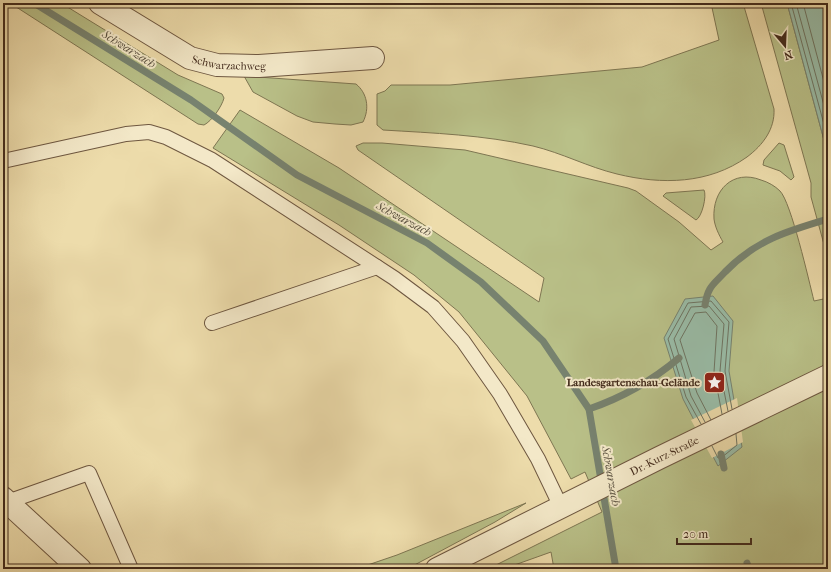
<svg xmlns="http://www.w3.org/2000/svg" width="831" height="572" font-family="'IM FELL French Canon',serif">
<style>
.green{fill:#b9c088;stroke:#7e7652}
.water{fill:#99bca7;stroke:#77826f}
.pier{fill:#eddcab}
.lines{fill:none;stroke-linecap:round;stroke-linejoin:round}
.shore{stroke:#6e7462;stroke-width:1}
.stream{stroke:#77826f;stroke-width:7}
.lane-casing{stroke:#6e5740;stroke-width:16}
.street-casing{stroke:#6e5740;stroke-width:24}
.lane{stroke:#f3e8c8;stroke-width:14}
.street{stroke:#f3e8c8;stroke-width:22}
.labels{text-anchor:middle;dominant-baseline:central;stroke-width:4;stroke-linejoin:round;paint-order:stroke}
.street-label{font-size:11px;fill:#432b1c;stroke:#f3e8c8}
.poi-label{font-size:11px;font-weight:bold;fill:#432b1c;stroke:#f3e8c8;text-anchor:end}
.water-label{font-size:12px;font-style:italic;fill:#584f3f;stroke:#f3e8c8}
</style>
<rect width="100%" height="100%" fill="#eddcab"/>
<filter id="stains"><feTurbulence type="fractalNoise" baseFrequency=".005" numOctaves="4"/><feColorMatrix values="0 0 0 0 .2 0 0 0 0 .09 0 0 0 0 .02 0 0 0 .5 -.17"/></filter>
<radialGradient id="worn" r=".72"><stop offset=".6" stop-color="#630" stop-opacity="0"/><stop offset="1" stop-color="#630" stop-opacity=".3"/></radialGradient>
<g class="green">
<path d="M10 3H61L178 75 222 94 224 98C222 106 212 121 204 125L198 124Z"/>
<path d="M711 3H743L774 109C775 129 763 145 747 157 709 184 662 185 617 174 588 167 562 153 533 146 484 135 433 133 383 130L377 125V94L385 91 391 85H450L642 67 719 40Z"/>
<path d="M761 3H787L828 155V259L811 197V183Z"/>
<path d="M244 76 356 84C367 93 370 108 363 122L351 125 335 124 313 122 297 116 253 92Z"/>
<path d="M240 110 339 168 539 302 544 278 358 150 356 146 363 143H382L465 150 628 188 636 191 679 222 711 250 723 242C719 235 715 227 714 219 712 190 733 169 761 180 768 182 775 186 780 191 791 202 809 281 814 301L828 298V569H554L551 552 509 567 488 569 602 512 585 472 571 479 527 396 459 312 414 275 339 225 213 148Z"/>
<path d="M779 143 784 145 794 177 791 180 780 171 763 165 764 160Z"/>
<path d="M704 190C707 196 702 217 696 220L663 196 666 193Z"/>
<path d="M526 503 495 522 407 569H356L397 555Z"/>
</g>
<g class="water">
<path d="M787 3H828V155Z"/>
<path d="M713 296 733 321 729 371 742 447 718 466 683 399 664 338 685 299Z"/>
</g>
<path class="pier" d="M737 398 743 442 712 458 691 420Z"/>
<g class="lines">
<g class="shore">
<path d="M791 3 828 139"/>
<path d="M796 3 828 120"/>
<path d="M803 3 828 97"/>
<path d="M711 420 697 393 680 340 695 313 706 312 717 326 714 372 722 414"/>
<path d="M705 422 691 396 674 339 691 307 709 306 724 324 720 371 728 411"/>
<path d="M701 424 686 397 668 339 688 303 711 301 729 322 725 371 732 409"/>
<path d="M712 446 718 458H721L737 445 736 434"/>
</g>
<g class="stream">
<path d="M34 3 191 100 297 175 427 243 481 282 543 341 589 409 616 569"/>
<path d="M705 305C708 286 713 285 725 272 756 240 787 231 828 219"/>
<path d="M589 409C621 398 653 380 679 358"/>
<path d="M721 454 724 468"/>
<path d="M747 563 749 569"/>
</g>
<defs>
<g id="lane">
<path d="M3 161 126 134 149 132 166 137 212 160 394 278 433 307 463 341 500 394 538 459 561 507"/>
<path d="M212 323 377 267"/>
<path d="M7 502 89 473 131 569"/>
</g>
<g id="street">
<path id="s1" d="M100 3 190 58 217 65 259 66 373 58"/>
<path d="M3 498 80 569"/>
<path id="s2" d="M437 569 659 458 828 376"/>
</g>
</defs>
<use href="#lane" class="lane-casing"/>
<use href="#street" class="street-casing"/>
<use href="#lane" class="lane"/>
<use href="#street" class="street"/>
</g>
<defs>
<symbol id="sight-square" viewBox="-11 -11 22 22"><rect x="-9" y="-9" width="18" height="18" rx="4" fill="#8f2418" stroke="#f3e8c8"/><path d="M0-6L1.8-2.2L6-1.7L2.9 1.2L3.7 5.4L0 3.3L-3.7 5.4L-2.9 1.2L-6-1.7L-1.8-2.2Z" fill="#fff"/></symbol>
</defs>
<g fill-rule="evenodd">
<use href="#sight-square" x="702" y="370" width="25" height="25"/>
</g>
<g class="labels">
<g class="street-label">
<text stroke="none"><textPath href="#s1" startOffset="145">Schwarzachweg</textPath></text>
<text stroke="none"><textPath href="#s2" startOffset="254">Dr.-Kurz-Straße</textPath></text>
</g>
<g class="poi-label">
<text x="700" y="382">Landesgartenschau-Gelände</text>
</g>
<g class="water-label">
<text transform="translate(129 49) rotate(32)">Schwarzach</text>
<text transform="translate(404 219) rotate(28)">Schwarzach</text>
<text transform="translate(611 476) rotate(80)">Schwarzach</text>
</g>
</g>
<rect width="831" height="572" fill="none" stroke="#eddcab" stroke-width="16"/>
<rect x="4" y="4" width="823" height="564" fill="none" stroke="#432b1c" stroke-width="2"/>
<rect x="8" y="8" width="815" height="556" fill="none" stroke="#432b1c"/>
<g transform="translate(785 46) rotate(161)" stroke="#f3e8c8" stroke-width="3" paint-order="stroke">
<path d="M0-3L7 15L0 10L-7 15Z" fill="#432b1c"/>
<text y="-6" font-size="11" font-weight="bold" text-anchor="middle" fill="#432b1c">N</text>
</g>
<path d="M677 538v6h74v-6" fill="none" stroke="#432b1c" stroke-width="2"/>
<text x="683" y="538" font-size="12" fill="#432b1c" stroke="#f3e8c8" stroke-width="3" paint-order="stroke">20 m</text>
<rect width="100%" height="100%" filter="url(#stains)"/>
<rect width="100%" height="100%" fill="url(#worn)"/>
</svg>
